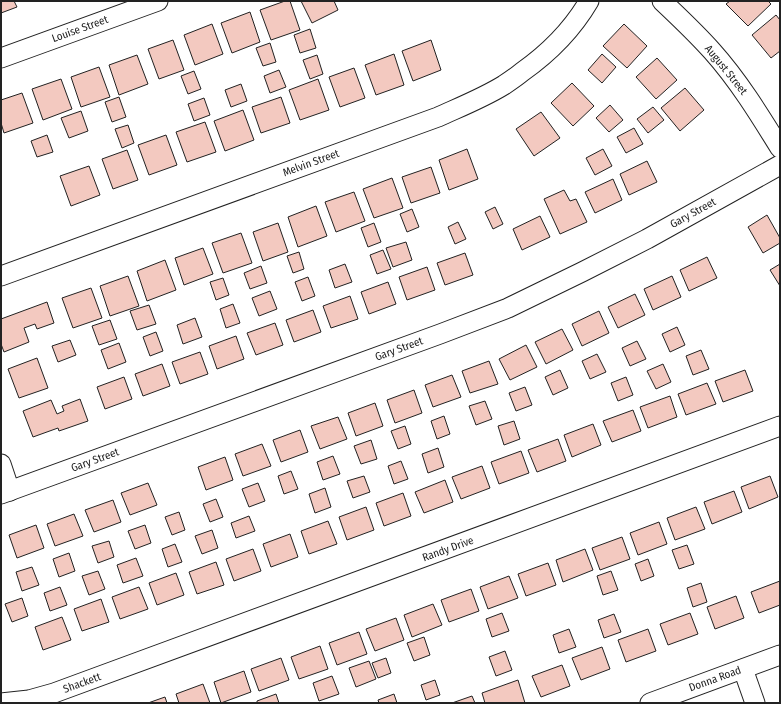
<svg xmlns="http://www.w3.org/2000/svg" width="781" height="704" font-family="'Fira Sans Condensed',sans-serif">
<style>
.building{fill:#f3c9c0;stroke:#222}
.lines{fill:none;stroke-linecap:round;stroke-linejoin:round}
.minor-casing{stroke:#222;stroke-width:21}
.minor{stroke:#fff;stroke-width:19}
.labels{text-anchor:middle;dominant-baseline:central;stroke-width:3;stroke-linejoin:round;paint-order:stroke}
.street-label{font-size:11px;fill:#222;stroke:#fff}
</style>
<rect width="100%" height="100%" fill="#fff"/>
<g class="building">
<path d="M1 1H14L17 7 1 13Z"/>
<path d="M285 1H290L300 30 271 40 260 10Z"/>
<path d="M301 1H334L338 10 312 23Z"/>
<path d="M730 1H768L771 4 748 26 726 4Z"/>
<path d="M250 12 260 42 232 53 221 23Z"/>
<path d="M776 15 780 20V51L771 58 752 35Z"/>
<path d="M212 24 223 54 195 65 184 35Z"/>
<path d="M624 24 647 46 627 68 603 46Z"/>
<path d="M310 29 316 48 300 53 294 35Z"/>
<path d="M173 40 184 70 159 79 148 49Z"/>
<path d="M431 40 441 70 413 81 402 51Z"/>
<path d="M270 43 276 62 263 66 256 48Z"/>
<path d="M394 54 404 85 376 95 365 65Z"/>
<path d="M602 54 616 67 602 83 588 70Z"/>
<path d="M137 55 148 84 119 95 109 65Z"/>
<path d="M317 55 323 74 310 79 303 60Z"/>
<path d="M657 58 677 80 656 99 636 77Z"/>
<path d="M99 67 110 97 81 107 71 77Z"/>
<path d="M354 68 365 98 340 107 329 77Z"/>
<path d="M279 70 286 87 270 93 264 76Z"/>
<path d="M194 71 201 89 188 94 181 76Z"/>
<path d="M61 79 72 109 43 120 32 89Z"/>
<path d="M318 79 329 110 300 120 289 90Z"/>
<path d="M572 83 594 106 573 126 551 103Z"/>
<path d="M241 84 247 101 231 107 225 90Z"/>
<path d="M685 88 704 110 680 131 661 108Z"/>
<path d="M22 93 33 123 4 133 1 123V100Z"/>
<path d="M119 97 126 117 112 122 105 102Z"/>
<path d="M281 97 290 123 261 133 252 107Z"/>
<path d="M204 98 210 115 194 121 188 104Z"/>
<path d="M610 105 623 120 609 132 596 118Z"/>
<path d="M653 107 664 120 648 133 637 119Z"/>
<path d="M243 110 254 140 225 151 214 121Z"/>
<path d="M81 111 88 131 69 138 61 118Z"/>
<path d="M541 112 560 138 534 156 516 129Z"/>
<path d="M205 122 216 152 187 162 176 132Z"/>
<path d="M128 125 134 143 122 148 115 129Z"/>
<path d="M634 128 643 144 626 153 617 137Z"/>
<path d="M47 135 53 152 37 157 31 141Z"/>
<path d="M166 135 177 165 149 175 138 145Z"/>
<path d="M467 149 478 179 449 190 439 160Z"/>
<path d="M603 149 612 166 595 175 586 158Z"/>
<path d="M127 150 138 180 113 189 102 159Z"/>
<path d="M647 161 657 182 629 195 620 174Z"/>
<path d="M89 166 100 195 71 206 60 176Z"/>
<path d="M431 167 440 193 411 203 402 177Z"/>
<path d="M392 178 403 208 374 218 363 189Z"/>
<path d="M613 179 622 200 595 213 585 192Z"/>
<path d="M564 190 570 201 576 199 587 222 560 234 544 199Z"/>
<path d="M354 192 365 221 336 232 325 202Z"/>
<path d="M316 206 327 236 298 247 288 217Z"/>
<path d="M495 207 503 224 493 229 485 212Z"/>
<path d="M412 209 419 227 407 232 400 214Z"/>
<path d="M767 215 780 238V243L763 253 748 227Z"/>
<path d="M540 216 550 237 522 250 513 229Z"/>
<path d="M458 222 466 239 455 244 448 227Z"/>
<path d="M278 223 288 252 263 261 253 232Z"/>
<path d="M374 223 381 242 368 247 361 228Z"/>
<path d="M241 233 252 263 223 273 212 243Z"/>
<path d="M406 242 412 260 393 267 386 248Z"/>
<path d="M203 248 213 274 184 285 175 258Z"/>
<path d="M383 250 391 269 377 274 370 255Z"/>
<path d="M299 252 304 269 293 273 287 256Z"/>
<path d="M465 253 473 275 445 285 437 263Z"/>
<path d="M707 257 717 278 689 291 680 270Z"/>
<path d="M165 260 176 290 147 301 137 271Z"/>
<path d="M345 264 352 282 335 288 329 270Z"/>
<path d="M780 264V286L770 270Z"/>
<path d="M261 266 267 283 250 289 244 273Z"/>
<path d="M427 267 435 290 407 300 399 277Z"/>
<path d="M128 276 139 306 110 316 100 286Z"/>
<path d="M672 276 681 297 653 310 644 289Z"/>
<path d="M308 277 315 296 302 301 295 282Z"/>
<path d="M223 278 229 295 216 300 210 282Z"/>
<path d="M388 282 396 304 369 314 361 292Z"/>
<path d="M91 288 102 318 73 328 62 298Z"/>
<path d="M270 291 277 309 259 316 252 298Z"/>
<path d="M635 294 645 315 618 328 608 307Z"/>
<path d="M350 296 358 319 331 328 323 306Z"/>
<path d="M47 302 54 323 37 329 35 324 24 328 29 342 4 352 1 344V319Z"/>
<path d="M233 304 240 323 226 328 220 309Z"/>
<path d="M149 305 156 324 137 330 130 311Z"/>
<path d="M313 310 321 332 294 342 286 320Z"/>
<path d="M599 311 609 333 582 346 572 324Z"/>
<path d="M195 318 202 337 183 344 177 325Z"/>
<path d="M110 320 117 339 99 345 92 326Z"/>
<path d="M275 323 283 345 256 355 247 333Z"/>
<path d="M677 327 685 345 670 352 662 334Z"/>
<path d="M562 329 573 350 546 364 535 342Z"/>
<path d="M156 332 163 351 150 356 143 337Z"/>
<path d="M236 336 244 359 217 369 209 346Z"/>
<path d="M70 340 76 355 58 362 52 346Z"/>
<path d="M637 341 646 359 630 366 622 348Z"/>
<path d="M119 343 126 362 108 369 101 350Z"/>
<path d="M526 345 537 367 510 380 499 359Z"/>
<path d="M701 350 709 369 693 375 686 356Z"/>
<path d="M200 352 208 374 180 384 172 362Z"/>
<path d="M597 354 606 372 590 379 582 361Z"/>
<path d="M37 358 48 388 19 398 8 369Z"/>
<path d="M489 361 498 384 470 393 462 371Z"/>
<path d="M162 364 170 386 143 396 135 374Z"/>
<path d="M663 364 671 382 656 389 647 371Z"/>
<path d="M560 370 568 388 553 395 545 377Z"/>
<path d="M745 370 753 391 723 402 715 381Z"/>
<path d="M452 375 461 397 433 407 425 385Z"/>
<path d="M124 377 132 399 105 409 97 387Z"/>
<path d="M626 377 633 395 618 401 611 383Z"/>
<path d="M707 383 716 404 686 415 678 394Z"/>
<path d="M525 387 532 405 516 411 509 393Z"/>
<path d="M414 390 422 413 395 423 387 400Z"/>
<path d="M670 396 677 417 648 428 640 407Z"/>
<path d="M80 399 88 421 59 431 58 428 33 437 23 411 51 400 57 414 64 411 62 406Z"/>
<path d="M485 401 492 419 476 425 469 406Z"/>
<path d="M375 403 383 426 356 436 348 413Z"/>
<path d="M633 410 641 431 612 442 603 421Z"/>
<path d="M444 416 450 434 437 439 431 421Z"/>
<path d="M338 417 347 439 320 449 311 426Z"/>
<path d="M514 421 520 439 504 445 498 426Z"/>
<path d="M593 424 601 445 572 457 564 435Z"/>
<path d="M405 426 411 444 398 449 391 431Z"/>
<path d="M300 430 308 452 281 462 273 440Z"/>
<path d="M558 439 566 461 537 472 528 450Z"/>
<path d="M371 440 377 459 361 464 354 446Z"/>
<path d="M262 444 271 466 243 476 235 454Z"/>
<path d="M438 448 444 467 428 473 422 454Z"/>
<path d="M521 451 529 473 499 484 491 462Z"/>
<path d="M333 456 340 474 323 480 317 462Z"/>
<path d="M225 457 233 480 206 490 198 467Z"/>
<path d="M401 461 408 479 394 484 388 466Z"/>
<path d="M482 466 490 488 461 499 452 477Z"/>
<path d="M291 471 298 489 284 494 278 476Z"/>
<path d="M364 476 370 492 353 498 347 481Z"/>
<path d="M770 476 778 497 749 509 741 487Z"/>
<path d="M445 480 453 502 424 513 415 492Z"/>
<path d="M148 483 157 505 130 515 121 493Z"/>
<path d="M258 483 265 501 249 507 242 489Z"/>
<path d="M325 488 331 507 315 513 309 494Z"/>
<path d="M734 491 742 512 712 524 704 502Z"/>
<path d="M403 493 411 516 384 526 376 503Z"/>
<path d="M216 499 223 517 210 522 203 504Z"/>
<path d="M113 500 121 522 94 532 85 510Z"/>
<path d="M366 507 374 530 347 540 339 517Z"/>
<path d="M696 507 705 529 675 540 667 518Z"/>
<path d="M179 512 185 530 172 535 165 517Z"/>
<path d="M74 514 83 536 55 546 47 524Z"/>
<path d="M249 516 255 531 236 538 231 523Z"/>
<path d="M328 521 337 544 309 554 301 531Z"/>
<path d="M659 522 667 544 638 555 630 533Z"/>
<path d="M36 525 44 548 17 558 9 535Z"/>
<path d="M145 525 151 543 135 549 128 531Z"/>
<path d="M212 530 218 548 202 554 195 536Z"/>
<path d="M290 534 298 557 271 567 263 544Z"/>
<path d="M622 537 630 559 600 570 592 548Z"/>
<path d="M109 541 114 557 98 563 92 546Z"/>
<path d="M175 544 182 562 168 567 162 549Z"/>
<path d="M687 545 694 564 679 569 672 550Z"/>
<path d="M253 549 261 571 234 581 226 559Z"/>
<path d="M585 549 593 570 563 582 556 560Z"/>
<path d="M69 553 75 571 59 577 53 559Z"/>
<path d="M136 558 143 576 123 583 117 565Z"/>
<path d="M648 559 654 576 641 581 635 564Z"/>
<path d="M216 562 224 585 197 594 189 572Z"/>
<path d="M548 563 556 585 526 596 518 574Z"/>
<path d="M32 567 39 585 22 591 16 572Z"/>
<path d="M98 571 105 589 89 595 82 576Z"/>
<path d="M611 571 618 590 603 595 597 576Z"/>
<path d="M176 573 184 595 157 605 149 583Z"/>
<path d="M509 576 518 598 488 609 480 587Z"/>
<path d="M780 581V605L759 613 751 592Z"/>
<path d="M701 583 707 602 693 607 687 588Z"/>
<path d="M60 587 67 605 50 611 44 593Z"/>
<path d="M139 587 148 609 120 619 112 597Z"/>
<path d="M471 589 479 611 449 622 441 600Z"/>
<path d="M736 596 744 618 715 629 707 607Z"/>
<path d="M22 598 28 616 12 622 5 604Z"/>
<path d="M101 599 109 622 82 631 74 609Z"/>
<path d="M433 604 442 625 412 637 404 615Z"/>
<path d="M502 613 509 631 492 637 486 619Z"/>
<path d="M690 613 698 634 668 645 660 624Z"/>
<path d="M614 614 621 632 604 638 598 620Z"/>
<path d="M62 617 71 640 43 650 35 627Z"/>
<path d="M396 618 404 640 375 651 366 629Z"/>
<path d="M569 629 576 647 559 653 553 635Z"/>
<path d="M648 629 656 651 626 662 618 640Z"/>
<path d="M359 632 367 654 337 665 329 643Z"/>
<path d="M424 637 430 655 414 661 407 643Z"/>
<path d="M320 646 328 669 299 679 291 657Z"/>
<path d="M602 647 610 669 581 680 572 658Z"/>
<path d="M505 651 512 670 496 676 489 657Z"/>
<path d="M281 658 289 680 259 691 251 669Z"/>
<path d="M386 658 391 673 378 678 372 663Z"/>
<path d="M369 661 376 679 356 687 349 668Z"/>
<path d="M562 665 570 686 541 697 532 676Z"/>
<path d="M244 671 251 692 221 703 214 682Z"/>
<path d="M332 676 339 694 319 701 313 683Z"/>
<path d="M435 680 440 695 426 700 421 685Z"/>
<path d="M518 680 525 703H485L482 693Z"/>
<path d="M203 684 210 703H179L176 694Z"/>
<path d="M276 694 279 703H257V701Z"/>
<path d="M394 694 397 703H379L378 700Z"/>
<path d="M472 696 475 703H452Z"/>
<path d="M165 697 167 703H148Z"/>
</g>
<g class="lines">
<defs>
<g id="minor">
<path d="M662 1C679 17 696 33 712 51 738 80 759 114 780 148"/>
<path d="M1 58 158 1"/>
<path d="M1 276 438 117C460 107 483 98 504 85 510 81 516 77 522 72 549 53 572 30 589 1"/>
<path d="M1 464 10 491"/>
<path d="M1 494 440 334 508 308 582 272 647 239 780 165"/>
<path d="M743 669 755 703"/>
<path d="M1 703 29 700 54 693 780 426"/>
<path d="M650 703 780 655"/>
</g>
</defs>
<use href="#minor" class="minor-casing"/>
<use href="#minor" class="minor"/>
</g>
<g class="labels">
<g class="street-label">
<text transform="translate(80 29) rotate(-20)">Louise Street</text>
<text transform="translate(726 70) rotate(51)">August Street</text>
<text transform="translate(311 163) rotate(-20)">Melvin Street</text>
<text transform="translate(693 213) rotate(-29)">Gary Street</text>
<text transform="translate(399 349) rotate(-20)">Gary Street</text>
<text transform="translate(95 460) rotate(-20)">Gary Street</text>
<text transform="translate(448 549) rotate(-20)">Randy Drive</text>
<text transform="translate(715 679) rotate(-20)">Donna Road</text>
<text transform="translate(82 683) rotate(-20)">Shackett</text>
</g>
</g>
<rect width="781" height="704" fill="none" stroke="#222222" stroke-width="4"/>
</svg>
